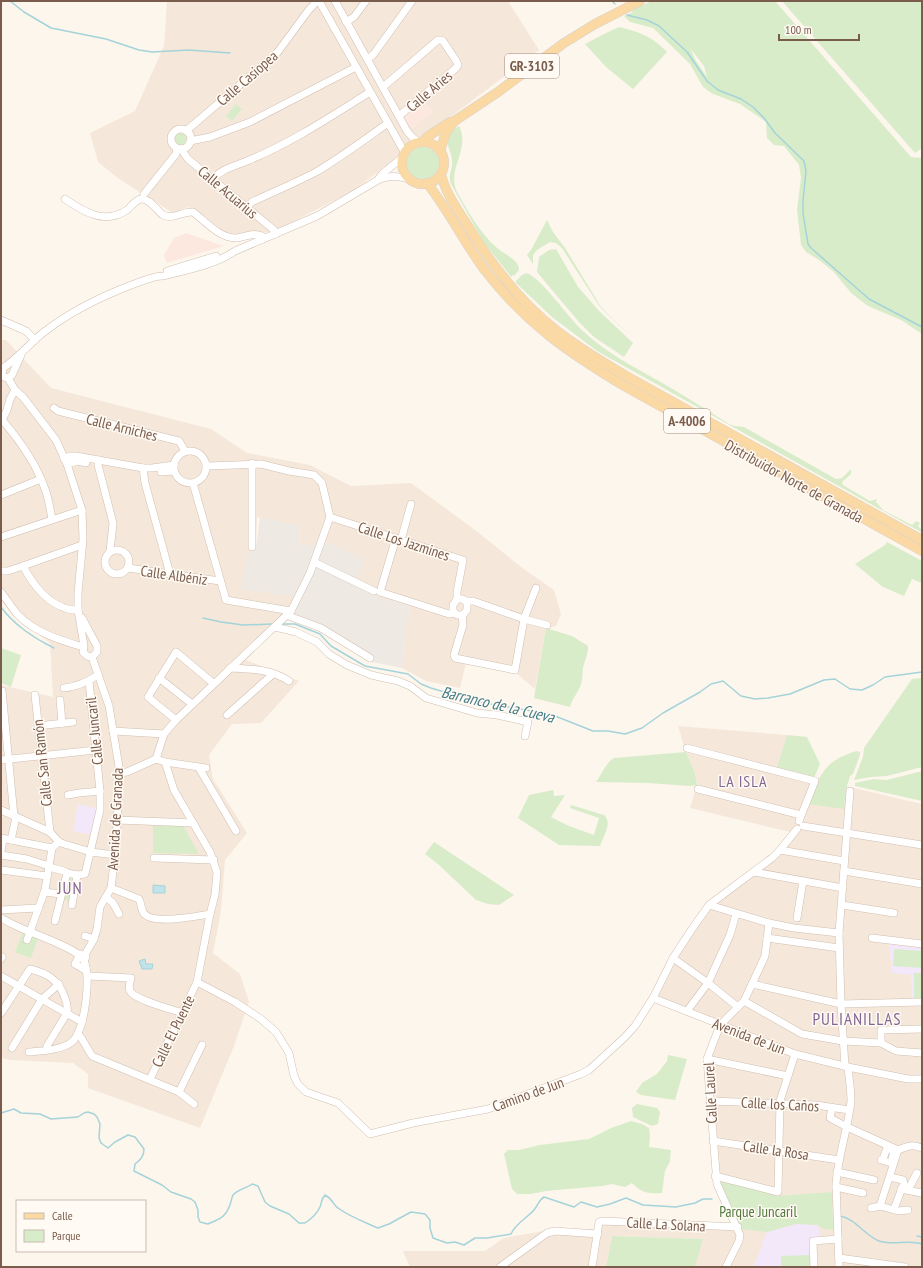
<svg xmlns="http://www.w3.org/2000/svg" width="923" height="1268" font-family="'PT Sans Narrow',sans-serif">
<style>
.residential{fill:#f5e8da}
.commercial{fill:#fde8e0}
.industrial{fill:#efe9e4}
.education{fill:#f3e8fa}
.green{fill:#d8ecc9;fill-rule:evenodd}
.water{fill:#bfe3e8;stroke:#a5d3da}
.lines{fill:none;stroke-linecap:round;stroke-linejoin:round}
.stream{stroke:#a5d3da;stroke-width:1.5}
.minor-casing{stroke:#d1beb0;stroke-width:8}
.major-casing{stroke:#dad1cd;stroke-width:10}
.minor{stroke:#fff;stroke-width:7}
.major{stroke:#fbd9a5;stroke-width:9}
.labels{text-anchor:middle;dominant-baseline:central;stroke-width:3;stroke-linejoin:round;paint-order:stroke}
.shield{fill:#fffaf3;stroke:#a28b7f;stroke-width:1}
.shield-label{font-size:14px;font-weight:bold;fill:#7a5c4d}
.street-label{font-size:15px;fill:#7a5c4d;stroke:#fffaf3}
.park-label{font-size:15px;fill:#537a41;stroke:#fffaf3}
.water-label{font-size:16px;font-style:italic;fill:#437c86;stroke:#fffaf3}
.neighbourhood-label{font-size:16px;letter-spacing:1px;fill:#846695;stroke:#fffaf3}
.quarter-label{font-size:17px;letter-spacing:1px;fill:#846695;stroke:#fffaf3}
</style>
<rect width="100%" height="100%" fill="#fdf6ec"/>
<g class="residential">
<path d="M167 1H508L539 50 354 190 272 233 255 231 234 236 225 234 188 207 173 213 119 179 98 162 90 133 135 111 164 46Z"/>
<path d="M1 340H6L51 388 211 429 247 453 310 465 351 486 411 483 479 533 521 567 554 590 561 614 556 626 546 628 535 689 516 673 466 663 460 688 426 681 402 668 406 625 411 607 377 595 355 583 327 542 326 545H299L300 526 257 517 256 547H249L301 598 290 615 246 660 299 681 261 723 232 724 209 755 213 779 247 833 225 860 221 911 213 953 240 974 249 1002 234 1046 200 1128 88 1088V1074L73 1063 10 1060 1 1058V685L53 697 50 643 12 614 1 600Z"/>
<path d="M678 726 787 735 777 770 922 804V1267H695L702 1239 612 1236 606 1267H410L403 1251H485L504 1238 549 1230 594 1229 598 1219 732 1224 715 1185 705 1059 721 1024 657 997 675 962 711 907 775 858 794 833 690 808 697 785 695 773 686 752Z"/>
</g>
<g class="commercial">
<path d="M424 102 433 112 412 129 406 120V116Z"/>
<path d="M186 233 224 246 167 263 164 255 174 238Z"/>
</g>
<path class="industrial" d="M260 517 300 526 299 545H325L327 542 365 559 355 583 377 595 411 607 406 625 402 668 372 662 317 627 290 615 300 598 241 589 249 547H256Z"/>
<g class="education">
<path d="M78 804 98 809 92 835 73 831Z"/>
<path d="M889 944 922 948V1000H912L911 975 892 973Z"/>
<path d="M796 1224 818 1225 820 1239H812V1267H753L763 1244 762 1240H764L767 1232Z"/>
</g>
<g class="green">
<path d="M652 1H775L911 157 922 158V334L901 320 868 306 851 293 834 272 819 260 806 252 801 245 797 210 801 178 799 165 784 146 774 145 767 138 766 122 740 104 713 94 703 87 690 64 653 28 630 22 624 16 633 12 631 10ZM690 48 704 66 707 77 696 61Z"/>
<path d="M782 1H922V148L915 153Z"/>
<path d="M619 27C641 32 652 37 667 52L633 89 606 67 585 44 606 33Z"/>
<path d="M236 104 242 109 232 121 226 116Z"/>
<path d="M459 126C471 150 446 169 457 192 467 210 481 234 496 247 503 254 519 259 519 270L514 276 513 275 511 277 483 241 451 184C448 177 451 172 452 165 454 148 436 140 459 126Z"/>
<circle cx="180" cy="139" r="6"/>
<circle cx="423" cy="163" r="16"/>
<path d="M547 220 553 232 565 248 601 307 629 335 600 307 562 248 556 243 550 242 537 250 533 255V264L527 255 531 250Z"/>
<path d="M556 249 578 287 600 312 633 343 624 357 594 337 579 322 537 272 539 257 549 250Z"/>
<path d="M526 273C540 276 570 320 583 331 605 352 632 366 659 381 683 395 706 409 729 424L734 426 744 427 836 479 842 478 851 469V474L842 482 843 485 870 501 877 499 876 502 883 510 912 525 916 521 920 523 918 526 922 530 921 532 903 522 597 351 552 317 515 282 522 275Z"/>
<path d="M887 542 922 561V583L912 579 904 596 883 587 855 564 885 545Z"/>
<path d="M546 628 572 636 588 646C588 656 585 659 583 668 582 674 583 680 580 687 577 694 572 699 570 707L534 698Z"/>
<path d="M1 648 21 655 11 687 1 683Z"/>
<path d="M922 678V767L887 776 871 777 854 780 863 757 864 748 912 679Z"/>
<path d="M787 735 807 737 820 764 814 778 777 768Z"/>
<path d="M857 751 860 752V755L853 774 850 776 846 789 844 809 808 804C820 775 824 760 857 751Z"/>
<path d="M686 752 695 773 697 785 690 786 648 783 596 782C602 774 605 764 614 758Z"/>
<path d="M922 771V801L855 786V783L874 779 887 780Z"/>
<path d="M553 790 554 796 565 795 551 817 569 826 594 835 599 818 570 808 571 805 604 815C613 823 603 837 600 846L559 845 518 818 529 795Z"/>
<path d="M153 826H183L199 854 153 853Z"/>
<path d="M434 842 514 895 499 905 488 904 476 900 439 865 425 854Z"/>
<path d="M67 874 76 876 71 901 62 899Z"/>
<path d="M24 929 39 935 31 958 15 952Z"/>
<path d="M894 949 922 951V968L893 966Z"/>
<rect x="914" y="973" width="8" height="25"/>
<path d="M668 1055 687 1059 675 1100 641 1095 636 1092 642 1083 657 1074 667 1061Z"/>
<path d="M637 1104 657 1108 660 1112 658 1124 652 1126 633 1117 632 1108Z"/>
<path d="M631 1121 642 1124 649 1128 650 1136 649 1147 671 1150 670 1161 665 1171 662 1193C649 1194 641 1193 632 1183L625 1187 612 1184 602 1186 546 1191 531 1194H517L512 1189 504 1154 508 1150H519L540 1145 589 1139 611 1128Z"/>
<path d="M721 1180 778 1196 832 1192 833 1230 824 1229 818 1225 796 1224 767 1232 742 1229 721 1188 720 1181Z"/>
<path d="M612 1236 703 1239 695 1267H606Z"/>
<path d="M811 1255V1267H781V1256Z"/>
</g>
<g class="water">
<path d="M153 885 165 886V893H153Z"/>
<path d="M145 959 146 964H153L152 969H142L139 961Z"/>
</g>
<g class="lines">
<g class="stream">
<path d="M10 1 24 12 51 28 106 39 139 50 152 52 189 50 230 53"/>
<path d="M612 1 615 4"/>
<path d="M627 15 647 20 659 26 687 52 707 81 718 90 741 99 753 107 764 118 775 133 804 161 806 171 803 201V213L808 244 811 248 869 299 922 327"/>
<path d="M1 607C13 624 35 639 54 648"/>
<path d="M203 618 221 622 243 625 273 624"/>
<path d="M280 624H295L320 634 331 646 365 666 408 674 421 684 431 688 478 702 550 714 593 731H608L625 734 642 728 663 713 700 692 711 684 723 681 741 696 755 699 768 698 790 694 824 680 835 679 850 689 862 690 873 685 885 677 922 672"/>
<path d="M1 1113 14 1109 21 1113 40 1114 51 1119 78 1117 84 1113 88 1112 94 1114 97 1117 100 1124 99 1138 101 1143 108 1148 115 1142 128 1135 135 1137 144 1149C144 1156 141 1160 135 1164L134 1171 162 1185 171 1192 191 1199 195 1202 198 1210V1217L200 1222 208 1224C217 1220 225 1218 229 1207 231 1204 231 1199 233 1195 237 1190 247 1188 252 1184L258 1186 265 1202 270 1206 289 1214 299 1223H305C311 1219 317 1214 320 1207 322 1202 321 1199 325 1195 333 1199 333 1205 338 1208 350 1217 365 1222 378 1228L389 1224 411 1212 425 1214 430 1220V1228L433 1238 447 1243 455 1242 464 1245 475 1238H487L511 1234C515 1224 527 1218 534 1210 538 1205 539 1200 544 1197L574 1207 581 1202 597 1207 610 1204 626 1198 643 1205 676 1207 695 1203 703 1199H712"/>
<path d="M840 1216C856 1219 864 1235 879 1241 893 1246 908 1239 922 1244"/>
<path d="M917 1236 922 1237"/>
</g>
<defs>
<g id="minor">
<path d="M319 1 405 153"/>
<path d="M335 1 407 131 413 138 419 142"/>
<path d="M346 22 354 17 366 1"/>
<path d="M367 59 373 55 412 1"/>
<path d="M383 87 438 40H441L443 41 457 62 458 65 456 68 399 116"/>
<circle cx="181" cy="139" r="10"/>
<path d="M186 131 277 53 308 11 317 1"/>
<path d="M190 141 210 137 250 122 356 67"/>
<path d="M181 149 188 159 274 230 276 234"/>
<path d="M379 178 382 174 403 157"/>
<path d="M213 179C221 169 235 166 247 161 291 143 330 117 370 92"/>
<path d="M144 194 176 154 177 148"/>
<path d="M65 199C84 212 105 225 127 210 131 207 135 200 141 199 150 198 157 211 163 215 173 220 183 211 193 212 205 221 220 239 237 238 246 237 253 232 262 236L263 239"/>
<path d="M247 207 252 202C273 192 295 183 316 172 341 157 364 140 388 123"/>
<path d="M167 271 216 256"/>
<path d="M1 320 26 331 35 340"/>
<path d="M1 373 4 377 8 378 15 390 23 397 56 440 67 464 82 510 83 539 78 593V610L84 646 83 652 87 656 92 657"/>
<path d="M2 374 3 368C18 358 30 343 44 332 71 311 102 296 134 284 143 281 153 276 163 276 187 270 215 265 235 251L317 216 378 180C390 175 397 176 409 179"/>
<path d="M8 378 12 375 21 355"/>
<path d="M54 408 58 411 179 441 185 451"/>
<path d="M3 421C21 442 36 463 45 489 49 499 50 510 52 519"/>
<path d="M1 422 7 410 10 399 15 390"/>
<circle cx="190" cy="467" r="16"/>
<path d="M64 459 70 456H76L143 468H152L174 465"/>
<path d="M99 460 98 465 113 523 110 551"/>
<path d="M67 464 78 461 86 463"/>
<path d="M143 468 145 483 170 574"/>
<path d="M161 472 174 471"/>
<path d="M193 483 226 600 291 611"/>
<path d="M1 495 41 479"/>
<path d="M330 517 463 560 457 592V599"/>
<path d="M1 537 82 510"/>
<path d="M396 538 380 592 449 614 454 613"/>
<path d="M401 540 411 504"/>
<path d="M252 547V463"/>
<circle cx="117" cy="562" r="12"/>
<path d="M314 562 374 591"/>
<path d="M23 566C32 583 46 602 65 608 69 610 74 610 78 610"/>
<path d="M128 568 220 581"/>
<path d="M2 571H8L23 566 82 545"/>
<path d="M1 592C7 600 12 608 18 615 36 633 60 640 83 647"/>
<path d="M457 599H463L467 603V610L463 615H457L453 611V605Z"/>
<path d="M466 601H473L524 619 547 625"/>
<path d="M286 615 321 628 370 658"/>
<path d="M462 615 463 625 454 655 455 658 515 670 524 619 536 588"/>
<path d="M82 618 97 646V652L92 657"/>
<path d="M275 627 296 632 317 642 329 654 347 665 371 675 398 681 410 686 426 698 477 713 497 715 528 722 525 736"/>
<path d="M230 668C251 669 271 669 289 681"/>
<path d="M159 678 192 704"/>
<path d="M64 688C77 687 87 682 98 675"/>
<path d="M2 691 14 816"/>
<path d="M35 695 50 832"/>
<path d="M60 700 62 723"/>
<path d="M227 715 273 674"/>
<path d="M176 720 148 697 176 652 213 683"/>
<path d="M38 726 73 722"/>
<path d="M113 731 164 734"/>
<path d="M687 748 815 781 799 821"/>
<path d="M156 759 164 734 176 720 291 611 310 573 330 517 322 483 314 475 289 471 261 464 207 466"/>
<path d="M1 760 96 750"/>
<path d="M199 768 236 831"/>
<path d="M120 773 127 772 156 759 165 762 206 768"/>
<path d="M698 789 801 815"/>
<path d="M68 795 79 793 100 791"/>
<path d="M1 810 50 832 59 842 64 844 91 852 115 855"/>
<path d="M117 820 193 823"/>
<path d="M803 826 922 845"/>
<path d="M1 838 52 848"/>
<path d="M11 840 16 817"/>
<path d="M780 850 844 861"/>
<path d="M1 852 3 839"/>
<path d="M1 855 27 859 49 866"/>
<path d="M154 858 214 860"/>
<path d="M49 867 64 871 67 873"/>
<path d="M1 870 47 876"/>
<path d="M844 871 922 884"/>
<path d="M754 872 843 888"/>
<path d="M111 888 139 899C141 903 141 908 143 912 150 926 197 916 210 914"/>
<path d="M44 892 61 894"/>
<path d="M106 897 113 903 119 914"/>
<path d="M72 905 77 875"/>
<path d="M709 905 769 923 794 928 839 933"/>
<path d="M842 905 894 913"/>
<path d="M1 910 38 908"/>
<path d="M1 918C8 922 16 926 23 929 35 934 77 949 83 959 92 974 85 1029 73 1041 64 1050 41 1051 29 1052"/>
<path d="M797 918 803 881"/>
<path d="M55 921 67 873 77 875 85 874 100 810V791L89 681"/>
<path d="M85 936 94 939"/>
<path d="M767 938 839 948"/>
<path d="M872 938 922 944"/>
<path d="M27 940 45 890 52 848 59 842"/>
<path d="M80 954 86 957 84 961 86 968 85 970 75 964Z"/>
<path d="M83 958 94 939 97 929 100 907 111 888 115 855 120 773 109 706 92 657"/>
<path d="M673 958 708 983 738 1007"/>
<path d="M1 959 2 957"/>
<path d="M1 976 82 1022"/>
<path d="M88 976 131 978C130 982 128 986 130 991 135 1000 171 1009 182 1013"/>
<path d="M197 982 235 1002 261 1019 276 1032 289 1053 294 1076 298 1084 306 1092 338 1103 370 1134 413 1123 488 1109 581 1074 589 1070 625 1037 635 1026 653 998 673 958 692 929 709 905 772 858 780 850 797 829"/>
<path d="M752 984 841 1004 922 1002"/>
<path d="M653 998 795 1054 848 1067 908 1079H922"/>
<path d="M744 1001 802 1034 843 1041 881 1043 896 1051 922 1053"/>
<path d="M687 1011 708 983 730 935 736 914"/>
<path d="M1 1013 30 969C47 973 59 980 65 998 67 1003 68 1008 67 1013L47 1046"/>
<path d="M78 1034 82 1039 92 1056 179 1092 194 1104"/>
<path d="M881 1043V1030L922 1029"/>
<path d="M12 1048 42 999 59 984"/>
<path d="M707 1059 788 1076"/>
<path d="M845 1066 841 1004 839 933 850 791"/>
<path d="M150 1079 197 982 210 914 215 895 217 872 210 852 174 790 165 762"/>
<path d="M179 1092 202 1045"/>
<path d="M710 1101 816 1105 849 1110"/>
<path d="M832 1108 830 1118 847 1127 898 1150"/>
<path d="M713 1141 839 1160"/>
<path d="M887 1148 894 1151 891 1163 881 1160 883 1159Z"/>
<path d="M898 1150C908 1146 911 1144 922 1148"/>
<path d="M837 1172 874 1180"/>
<path d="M715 1176 778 1192 780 1101 795 1054"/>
<path d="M890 1177 903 1180 904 1183 894 1209"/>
<path d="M836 1187 863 1193"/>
<path d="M901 1189 922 1193"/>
<path d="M908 1190 917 1173"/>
<path d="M880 1206 898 1150"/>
<path d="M871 1208 880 1206 898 1211 908 1210"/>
<path d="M839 1258 905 1267"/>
<path d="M500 1267 547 1233 555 1231 598 1234"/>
<path d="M592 1267 599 1222 602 1221 738 1227"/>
<path d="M726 1267 739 1241 740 1235 717 1184 707 1059 720 1025 744 1001 752 984 765 956 769 923"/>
<path d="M814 1267 813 1241 838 1239"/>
<path d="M839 1267 836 1184C838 1156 848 1129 851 1101 851 1090 849 1078 848 1067"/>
</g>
<g id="major">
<path d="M423 142 427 137 450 122H453L498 92 564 43 595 24 640 1"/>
<circle cx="423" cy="163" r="21"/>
<path d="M440 151 446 132 453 123"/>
<path d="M441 174C445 192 456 207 466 223 490 263 520 302 557 331 580 349 604 363 628 377L922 540"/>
<path d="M427 183C449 211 464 242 484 269 525 323 569 353 626 387L922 551"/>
</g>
</defs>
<use href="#minor" class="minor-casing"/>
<use href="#major" class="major-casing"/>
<use href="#minor" class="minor"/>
<use href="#major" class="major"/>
</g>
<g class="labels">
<g class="shield">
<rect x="505" y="54" width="54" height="24" rx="3"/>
<rect x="664" y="409" width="46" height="24" rx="3"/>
</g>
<g class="shield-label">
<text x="532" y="66">GR-3103</text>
<text x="687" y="421">A-4006</text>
</g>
<g class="street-label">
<text transform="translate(247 78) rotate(-41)">Calle Casiopea</text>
<text transform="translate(429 91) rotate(-40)">Calle Aries</text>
<text transform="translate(228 192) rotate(40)">Calle Acuarius</text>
<text transform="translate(122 427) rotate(14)">Calle Arniches</text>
<text transform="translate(794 481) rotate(29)">Distribuidor Norte de Granada</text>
<text transform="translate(404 541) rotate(18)">Calle Los Jazmines</text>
<text transform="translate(174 575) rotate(8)">Calle Albéniz</text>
<text transform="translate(94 731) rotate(-96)">Calle Juncaril</text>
<text transform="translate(42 763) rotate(-96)">Calle San Ramón</text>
<text transform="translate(115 819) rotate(-87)">Avenida de Granada</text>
<text transform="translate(173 1031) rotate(-64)">Calle El Puente</text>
<text transform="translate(749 1036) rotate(21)">Avenida de Jun</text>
<text transform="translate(710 1093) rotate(-93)">Calle Laurel</text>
<text transform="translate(528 1094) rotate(-20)">Camino de Jun</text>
<text transform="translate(780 1104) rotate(3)">Calle los Caños</text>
<text transform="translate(776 1150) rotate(8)">Calle la Rosa</text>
<text transform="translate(666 1224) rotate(3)">Calle La Solana</text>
</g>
<g class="park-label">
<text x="758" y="1211">Parque Juncaril</text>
</g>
<g class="water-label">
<text transform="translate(498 704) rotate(13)">Barranco de la Cueva</text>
</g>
<g class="neighbourhood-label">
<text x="743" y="781">LA ISLA</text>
</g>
<g class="quarter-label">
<text x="70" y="888">JUN</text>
<text x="857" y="1019">PULIANILLAS</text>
</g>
</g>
<rect width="923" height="1268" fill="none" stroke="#7a5c4d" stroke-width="4"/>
<rect x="16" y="1200" width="130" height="52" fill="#fffaf3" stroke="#cabbb1"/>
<rect x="24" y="1213" width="20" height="6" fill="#fbd9a5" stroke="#cabbb1"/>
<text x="52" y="1220" font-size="12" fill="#7a5c4d">Calle</text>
<rect x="24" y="1230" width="20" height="12" fill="#d8ecc9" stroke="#cabbb1"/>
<text x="52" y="1240" font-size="12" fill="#7a5c4d">Parque</text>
<path d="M779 34v6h80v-6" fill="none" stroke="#7a5c4d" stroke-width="2"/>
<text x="785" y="34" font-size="12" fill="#7a5c4d" stroke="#fffaf3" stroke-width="3" paint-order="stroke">100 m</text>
</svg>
